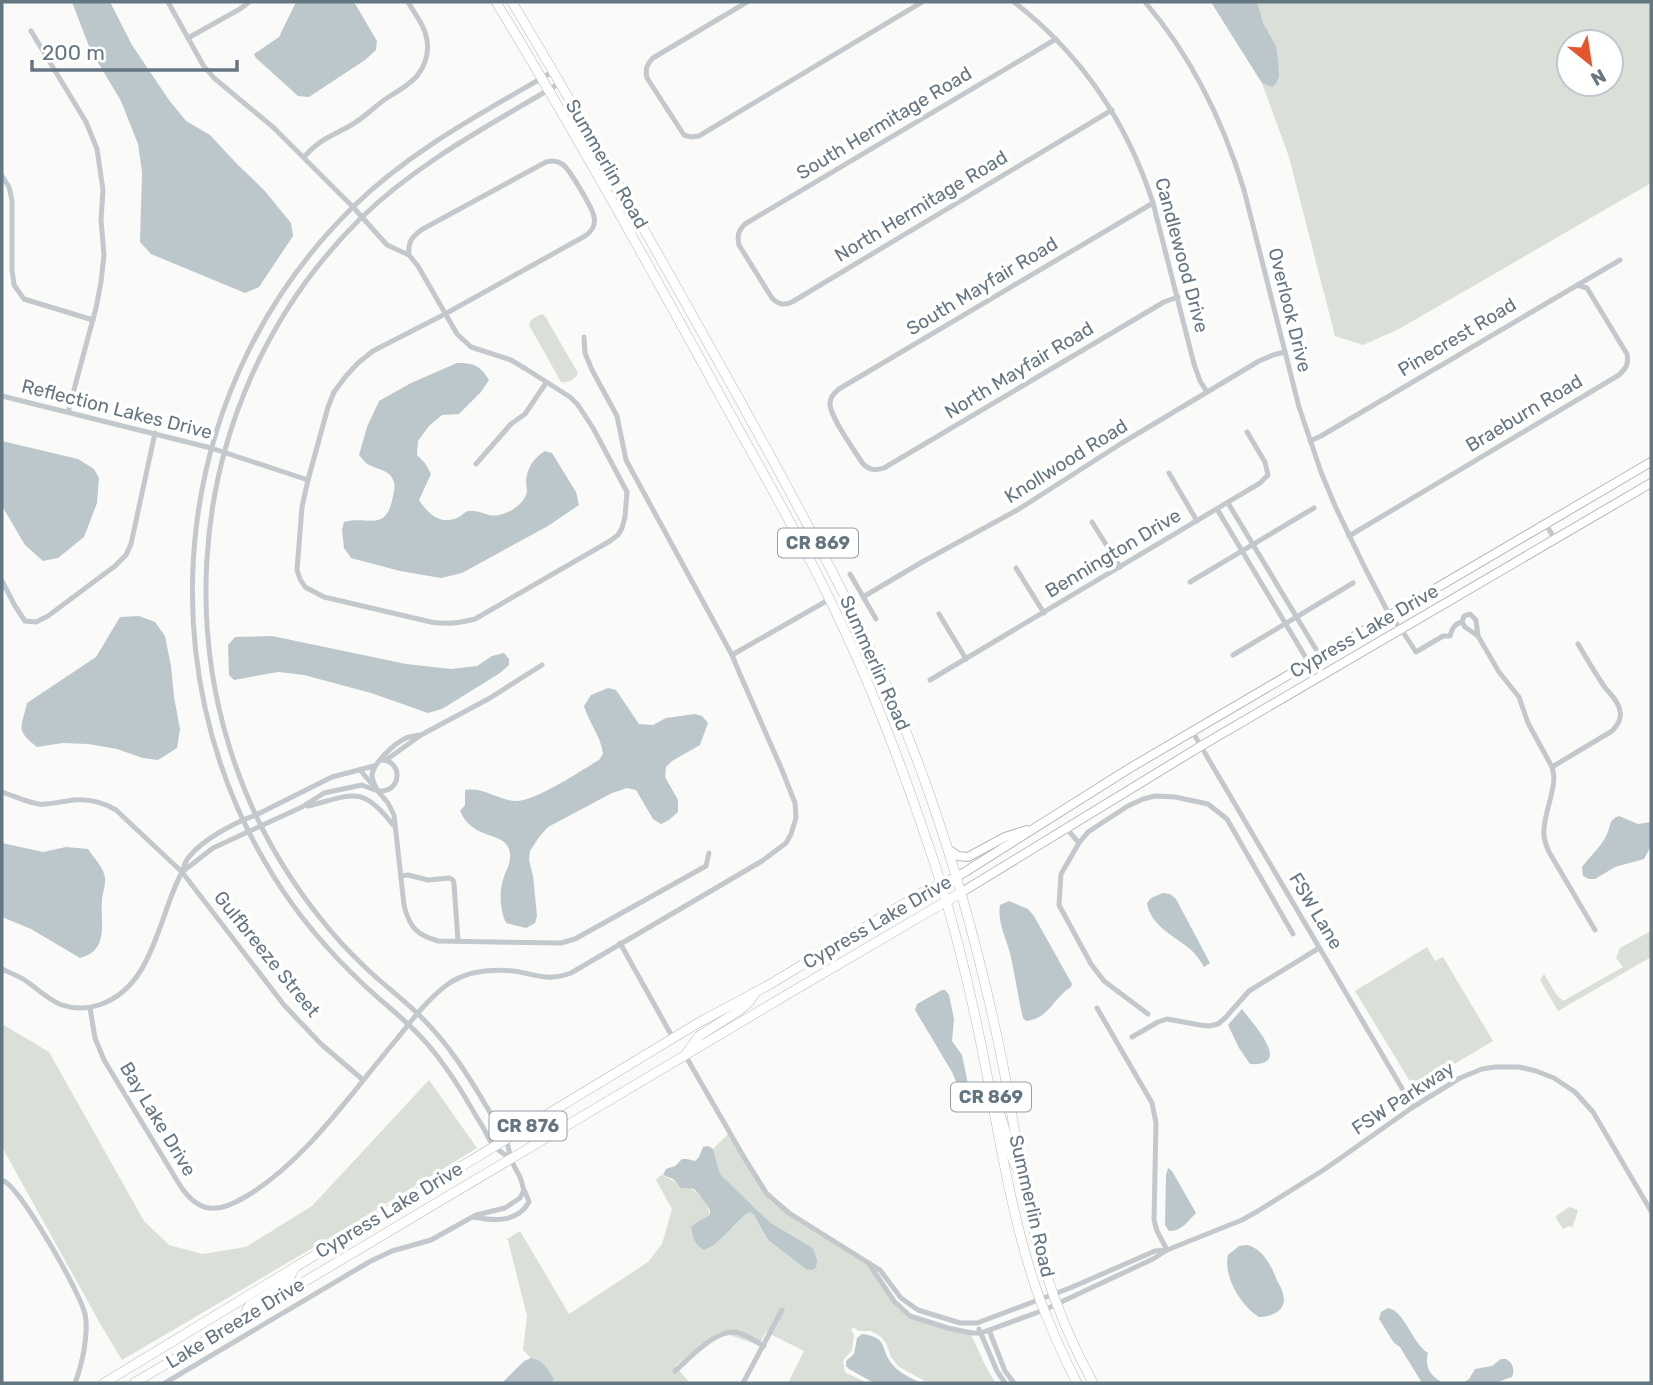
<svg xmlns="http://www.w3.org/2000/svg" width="1653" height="1385" font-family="Rubik,sans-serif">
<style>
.green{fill:#dadfd7;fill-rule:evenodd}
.water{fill:#bbc7cb}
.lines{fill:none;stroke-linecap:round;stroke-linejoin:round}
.secondary-casing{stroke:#b3babf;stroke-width:10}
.primary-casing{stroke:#b5babe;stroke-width:10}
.street{stroke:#c3c8cc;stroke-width:5}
.secondary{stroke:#fff;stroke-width:8}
.primary{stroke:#fff;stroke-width:9}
.labels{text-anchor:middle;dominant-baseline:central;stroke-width:7;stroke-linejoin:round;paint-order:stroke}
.shield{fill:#fff;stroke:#939fa8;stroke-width:2}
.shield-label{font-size:18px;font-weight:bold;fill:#657683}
.street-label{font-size:19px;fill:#657683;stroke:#fff}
</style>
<rect width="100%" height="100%" fill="#fafaf8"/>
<g class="green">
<path d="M1211 2H1651V183L1399 329 1363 345 1335 336 1289 157 1262 83ZM1569 42H1611V84H1569Z"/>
<path d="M541 314 545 316 578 373C575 380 567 383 561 382L529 325 531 320Z"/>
<path d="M1651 931V957L1558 1011 1540 980 1544 974 1556 994 1563 1001 1623 967 1616 958 1620 948Z"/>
<path d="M1427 947 1435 961 1443 957 1493 1041 1419 1085 1411 1083 1355 991Z"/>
<path d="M2 1024 49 1052 144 1221 169 1245 202 1254 246 1247 312 1206 429 1080 477 1148 338 1233 122 1360 102 1327 2 1147Z"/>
<path d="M730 1132 770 1201 871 1267 899 1308 922 1321 970 1333C980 1351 984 1367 996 1383H928L898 1366 891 1357 886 1343 880 1336 871 1331H858L854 1327 851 1330 854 1335 852 1350 844 1359 843 1362 845 1372 867 1383H788L804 1351 766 1332 759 1345 720 1332 675 1366 690 1383H551L553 1379 538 1359 531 1358 523 1350 527 1316 508 1240H506L520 1231 569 1314 648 1262 662 1244 672 1209 656 1180 661 1175C670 1178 672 1180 680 1186 684 1189 685 1188 690 1189 701 1192 708 1205 710 1215L699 1221 733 1227 746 1214 750 1212 754 1215 767 1240 813 1248 771 1223 759 1212 720 1174 713 1149Z"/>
<path d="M1569 1207 1578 1210 1575 1221H1574L1573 1227 1569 1226 1563 1229 1556 1218 1557 1215Z"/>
</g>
<g class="water">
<path d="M72 2H110L132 45 169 100 186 121 210 135 237 164 264 190 291 223 293 236 259 287 245 293 151 254 140 242 142 172 138 144 121 101 90 49Z"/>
<path d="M296 2H354L377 41 376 50 365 60 309 97 298 96 256 58 254 54 279 37Z"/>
<path d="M1211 2H1257L1263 23 1276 46 1278 61 1279 76 1276 84 1272 87 1262 83Z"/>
<path d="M457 363C473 363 480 365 489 380L481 392 459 414 442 415 429 426 418 441 417 455 425 463 431 474 419 500C428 514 441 526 459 517 461 516 465 512 468 511 479 509 489 518 499 515 510 513 524 504 527 492 527 489 526 485 526 481 527 468 534 457 545 451L552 453 576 492 579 505 548 526 462 573 441 578 400 571 351 558 344 548 342 530 344 522C368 515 386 534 393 496 395 488 396 482 390 475 384 469 373 468 366 463 363 460 361 457 359 455L367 427 379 401 411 383Z"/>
<path d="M2 441 78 459 94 469 99 478 97 503 84 537 58 558 43 561 25 545 2 506Z"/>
<path d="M139 616 155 622 165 636 171 666 174 697 180 729 177 748 158 760 143 758 117 749 88 744 63 743 37 747C14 729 22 727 27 703L96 657 120 617Z"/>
<path d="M272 636 406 664 451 669 477 666 492 656 504 653 509 659V665L500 673 442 709 428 713 371 693 304 675 278 672 234 680 229 675 228 645 235 637Z"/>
<path d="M608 688 616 690 639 724 653 725 666 718 695 714 702 716 708 723 700 745 672 761 666 767 665 777 678 800V812L669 820 661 824 653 819 636 790 627 788 612 793 548 827 539 837 530 851 529 860 533 876 537 916 535 923 526 928 506 923C500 911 499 893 503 880 506 869 513 861 509 849 503 831 473 841 460 811L465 805V790C484 787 496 799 514 801 533 803 580 771 599 760L603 754C601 736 589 723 584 706L591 695Z"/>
<path d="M1619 816 1638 824 1651 822V846L1644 859 1615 867 1595 879H1589L1583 876 1582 867C1590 856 1602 846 1607 834 1611 826 1608 820 1619 816Z"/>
<path d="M2 843 43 852 66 847 88 849C94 858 104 868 105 878 106 885 102 894 102 901 100 923 110 950 80 958L31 929 2 917Z"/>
<path d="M1163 893 1170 894 1176 899 1210 963 1204 967C1200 960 1196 954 1190 949 1174 936 1150 925 1147 903L1151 898Z"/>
<path d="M1009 901 1028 909 1034 916 1072 984 1071 987C1053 998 1049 1019 1026 1021L1023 1018C1018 997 1015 975 1010 953 1006 938 997 921 1000 905Z"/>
<path d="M942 990H945L949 995 954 1019 952 1041 962 1055 968 1084 963 1087 957 1084 952 1072 915 1010 917 1004Z"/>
<path d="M1242 1009C1251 1022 1295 1067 1250 1064L1239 1048 1228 1025Z"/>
<path d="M708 1146 713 1149 720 1174 759 1212 771 1223 813 1248 817 1260 816 1268 812 1270 806 1269 767 1239 754 1215 750 1212 746 1214 714 1245 704 1250C694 1244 693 1238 691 1227L699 1221 710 1215V1210L699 1194 694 1189 681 1188 673 1179 663 1175 666 1169 675 1166 682 1159H687L695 1161 699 1157 703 1147Z"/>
<path d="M1168 1168 1172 1171 1196 1213C1188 1221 1181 1232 1169 1231L1165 1225 1166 1175Z"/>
<path d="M1247 1245C1262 1248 1271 1265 1276 1278 1278 1283 1282 1288 1283 1294 1288 1310 1272 1317 1259 1317 1241 1306 1223 1276 1228 1255L1239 1246Z"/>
<path d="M1388 1308C1405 1311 1411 1342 1428 1353 1424 1368 1432 1377 1443 1383H1422L1400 1347 1394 1343 1381 1322 1379 1319 1381 1312Z"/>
<path d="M862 1334C889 1338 879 1347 892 1364 899 1373 911 1378 921 1383H874L849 1369 846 1366V1361L854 1354 857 1338Z"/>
<path d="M531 1358C543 1359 547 1369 554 1379L551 1383H502L524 1361Z"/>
<path d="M1501 1359H1506C1513 1363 1515 1370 1512 1377L1495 1383H1463L1469 1379 1475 1369 1492 1366Z"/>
</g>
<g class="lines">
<defs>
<g id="secondary">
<path d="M948 849 958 856 968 857 1005 837 1027 830"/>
<path d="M957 877 1130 768 1651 462"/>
<path d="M962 892 1201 746 1651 483"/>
</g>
<g id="primary">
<path d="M496 2C571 125 641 251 710 377 750 451 793 523 829 598 868 677 900 760 928 844 951 910 968 980 982 1049 999 1133 1011 1219 1040 1300 1051 1328 1063 1356 1077 1383"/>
<path d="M512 2C590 132 664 264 738 397 809 526 881 654 929 793 958 875 980 957 998 1041 1010 1096 1017 1151 1028 1206 1041 1267 1063 1328 1093 1383"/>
<path d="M686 1054 699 1036 740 1010 749 1002 755 993"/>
<path d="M996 1106C1008 1127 1006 1152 1019 1172"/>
<path d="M244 1316 249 1306 288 1281 295 1267"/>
<path d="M104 1383 698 1023 767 986 925 891 957 877"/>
<path d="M134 1383 788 994 962 892"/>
</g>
</defs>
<use href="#secondary" class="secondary-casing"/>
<use href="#primary" class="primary-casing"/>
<g class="street">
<path d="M168 2 203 65 214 78 274 128 353 207 387 245 409 255 418 266 457 334 471 347 511 360 526 369 570 397 578 405 593 428 627 492 625 517 622 528 618 535 610 541 475 619C460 623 446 625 431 622L324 597 305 587 300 579 297 570 302 507 308 480 328 407 334 392 346 376 358 363 373 351 445 314 585 236C591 232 596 225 594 217 593 209 569 168 562 164 557 160 552 161 546 162L421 230C411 238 408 242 409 255"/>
<path d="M747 2 653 58C647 64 645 69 647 78L684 135 691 137 699 136 922 2"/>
<path d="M1014 2C1081 54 1127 122 1153 203L1194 364 1200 381 1207 392"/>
<path d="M1145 2C1192 57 1223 121 1244 190L1299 407 1321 472 1336 508 1365 568 1390 616 1401 629 1416 652 1443 636H1450C1452 629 1454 624 1462 622"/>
<path d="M31 31 86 122 97 149 103 190 101 220 104 255 101 282 96 308 68 412"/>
<path d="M188 38 240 9 249 2"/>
<path d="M1056 39 745 224C738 231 737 236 739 245L772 298C778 304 783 306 792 302L1112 110"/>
<path d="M304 157C322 137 331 137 353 124 365 117 375 106 387 98 397 92 409 85 417 76 425 66 429 53 427 40 425 26 415 14 408 2"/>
<path d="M2 176 9 187 12 200V270L14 285 24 299 93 320"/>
<path d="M1153 203 839 389C834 393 830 397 830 403 829 416 855 451 863 464 870 470 875 471 884 468L1164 302 1178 297"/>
<path d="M2 396 211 448 308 480"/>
<path d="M1310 441 1321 436 1620 260"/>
<path d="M476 464 511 424 525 414 546 383"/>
<path d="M1169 473 1197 521"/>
<path d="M1228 503 1320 656"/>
<path d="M1217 509 1309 663"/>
<path d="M1092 522 1120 567"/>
<path d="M1546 524 1555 540"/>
<path d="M1349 536 1619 375C1626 368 1629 364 1627 354L1587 288 1577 285"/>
<path d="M1016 568 1044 613"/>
<path d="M850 574 876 619"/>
<path d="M2 581 15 606 25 621 36 622 48 616 115 566 126 555 131 544 155 433"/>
<path d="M1190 582 1314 508"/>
<path d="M863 597 922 562 1019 509 1122 443 1259 361 1273 355 1285 352"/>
<path d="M939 614 966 659"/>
<path d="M1478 636 1476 620 1470 614 1464 616 1462 622 1465 627 1478 636 1499 672 1519 697 1528 723 1552 767C1559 784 1544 811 1544 830 1543 838 1546 845 1549 852L1595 930"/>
<path d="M732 655 830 599"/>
<path d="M1233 655 1353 583"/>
<path d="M930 680 1260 483 1268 475 1265 462 1247 432"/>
<path d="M1192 731 1413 1107"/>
<path d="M380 760C403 759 403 793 378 791 375 786 372 781 372 775 373 763 395 743 406 738 408 737 416 736 418 735"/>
<path d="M386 760 421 735 490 698 542 665"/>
<path d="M374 766 332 777 256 815C235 822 202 840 189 857 185 861 184 867 182 872L213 848 302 807 324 793 362 785 375 790"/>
<path d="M1552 767 1612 731C1618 725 1622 719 1620 711 1618 699 1607 692 1602 683 1593 670 1586 657 1578 644"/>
<path d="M360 770 388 803 394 815 404 905C409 927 417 935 438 941L561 943 575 939 706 866 709 853"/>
<path d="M2 792C14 796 26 802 39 804 49 805 58 802 67 801 84 798 101 801 116 810L182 872 284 1005 321 1044 362 1079"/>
<path d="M308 806C352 795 362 784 393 825"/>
<path d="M1066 828 1079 843"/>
<path d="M401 876 408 875 428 880 449 878 453 880 454 884 458 941"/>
<path d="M620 943 673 1038"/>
<path d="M2 969C10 973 19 976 26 981 38 989 48 1000 62 1005 74 1009 87 1009 99 1005 154 987 158 916 182 872"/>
<path d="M90 1008 95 1038 104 1060 181 1187C188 1197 197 1207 210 1208 222 1210 235 1203 245 1197 304 1163 352 1092 396 1040 412 1020 430 996 451 982 469 971 493 969 513 971 537 974 546 982 571 973L762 861 786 843 791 834 796 818 795 803 782 770 739 672 732 655 626 460 617 416 592 370 585 353 584 337"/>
<path d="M1097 1008 1152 1103 1156 1123 1154 1220 1157 1231 1167 1250"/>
<path d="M1148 1014 1104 981 1091 964 1059 905 1061 874 1079 843 1088 832 1128 806 1143 799 1155 796 1175 797 1208 804 1227 819 1293 934"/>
<path d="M1132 1037 1158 1022 1167 1019 1200 1025 1209 1026 1218 1024 1226 1017 1249 991 1319 948"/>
<path d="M685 1055 745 1159 767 1194 789 1213 880 1270 901 1298 918 1310 960 1323H977L1070 1288 1155 1251 1167 1250"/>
<path d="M511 1159C506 1155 499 1151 495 1147 490 1142 487 1135 484 1129 476 1116 468 1102 460 1089 448 1070 435 1051 419 1035 402 1017 382 1002 364 985 330 953 299 917 274 877 141 664 173 383 353 207 411 150 484 112 554 71"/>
<path d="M2 1182 4 1181C22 1191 80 1292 85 1314 89 1334 82 1365 75 1383"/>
<path d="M473 1217C494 1221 517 1223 529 1202 528 1198 526 1194 524 1190 522 1186 522 1181 520 1177 517 1171 513 1165 511 1159 509 1152 508 1145 506 1139 501 1129 494 1119 488 1109 468 1075 448 1043 419 1015 403 999 384 985 368 970 351 954 335 937 321 919 153 711 171 404 362 217 420 161 492 124 560 83"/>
<path d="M869 1264 894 1301 910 1316 948 1328 972 1333H981L1044 1310 1153 1259 1167 1250 1242 1220 1258 1211 1325 1169 1413 1107 1460 1078 1482 1069 1495 1067H1519L1536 1071 1554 1078 1575 1092 1593 1112 1651 1211"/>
<path d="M979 1329 997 1371 1005 1383"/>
<path d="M989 1330 1005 1371 1014 1383"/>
<path d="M675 1371C689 1359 718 1326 739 1333 747 1335 756 1342 764 1346"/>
<path d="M165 1383 369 1262 392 1251 431 1240 476 1215 505 1208 520 1198 524 1190"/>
<path d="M743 1383 782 1310"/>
</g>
<use href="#secondary" class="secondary"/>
<use href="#primary" class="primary"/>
</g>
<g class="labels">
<g class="shield">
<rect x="778" y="528.5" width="80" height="29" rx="5"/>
<rect x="951" y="1082.5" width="80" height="29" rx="5"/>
<rect x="489.5" y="1111.5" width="77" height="29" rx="5"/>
</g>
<g class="shield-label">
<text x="818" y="543">CR 869</text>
<text x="991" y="1097">CR 869</text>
<text x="528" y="1126">CR 876</text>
</g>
<g class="street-label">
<text transform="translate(884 123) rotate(-31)">South Hermitage Road</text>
<text transform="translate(607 164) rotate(60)">Summerlin Road</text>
<text transform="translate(921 206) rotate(-31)">North Hermitage Road</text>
<text transform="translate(1182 255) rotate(75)">Candlewood Drive</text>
<text transform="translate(982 286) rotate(-31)">South Mayfair Road</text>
<text transform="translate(1290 310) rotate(76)">Overlook Drive</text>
<text transform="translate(1457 337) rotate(-31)">Pinecrest Road</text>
<text transform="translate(1019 370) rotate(-31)">North Mayfair Road</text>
<text transform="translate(117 409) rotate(14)">Reflection Lakes Drive</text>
<text transform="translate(1524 413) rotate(-31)">Braeburn Road</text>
<text transform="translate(1066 461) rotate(-32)">Knollwood Road</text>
<text transform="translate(1113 553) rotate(-31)">Bennington Drive</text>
<text transform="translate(1364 631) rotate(-30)">Cypress Lake Drive</text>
<text transform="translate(875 663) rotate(66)">Summerlin Road</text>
<text transform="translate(1316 911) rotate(59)">FSW Lane</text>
<text transform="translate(877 922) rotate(-30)">Cypress Lake Drive</text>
<text transform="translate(267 954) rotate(51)">Gulfbreeze Street</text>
<text transform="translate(1403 1098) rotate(-33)">FSW Parkway</text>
<text transform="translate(158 1119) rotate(59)">Bay Lake Drive</text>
<text transform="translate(1032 1206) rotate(77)">Summerlin Road</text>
<text transform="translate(389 1210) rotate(-31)">Cypress Lake Drive</text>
<text transform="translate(235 1323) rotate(-31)">Lake Breeze Drive</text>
</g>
</g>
<rect width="1653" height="1385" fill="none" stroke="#657683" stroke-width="7"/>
<g transform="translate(1590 63) rotate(150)"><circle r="33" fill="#ffffff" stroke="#c1c8cd" stroke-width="2"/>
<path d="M0-5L12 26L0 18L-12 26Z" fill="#e4572e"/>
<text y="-10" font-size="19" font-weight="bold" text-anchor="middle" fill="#657683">N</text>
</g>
<path d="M32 60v10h205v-10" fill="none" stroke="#657683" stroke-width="3.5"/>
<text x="42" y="60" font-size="21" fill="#657683" stroke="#ffffff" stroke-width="5" paint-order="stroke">200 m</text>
</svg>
